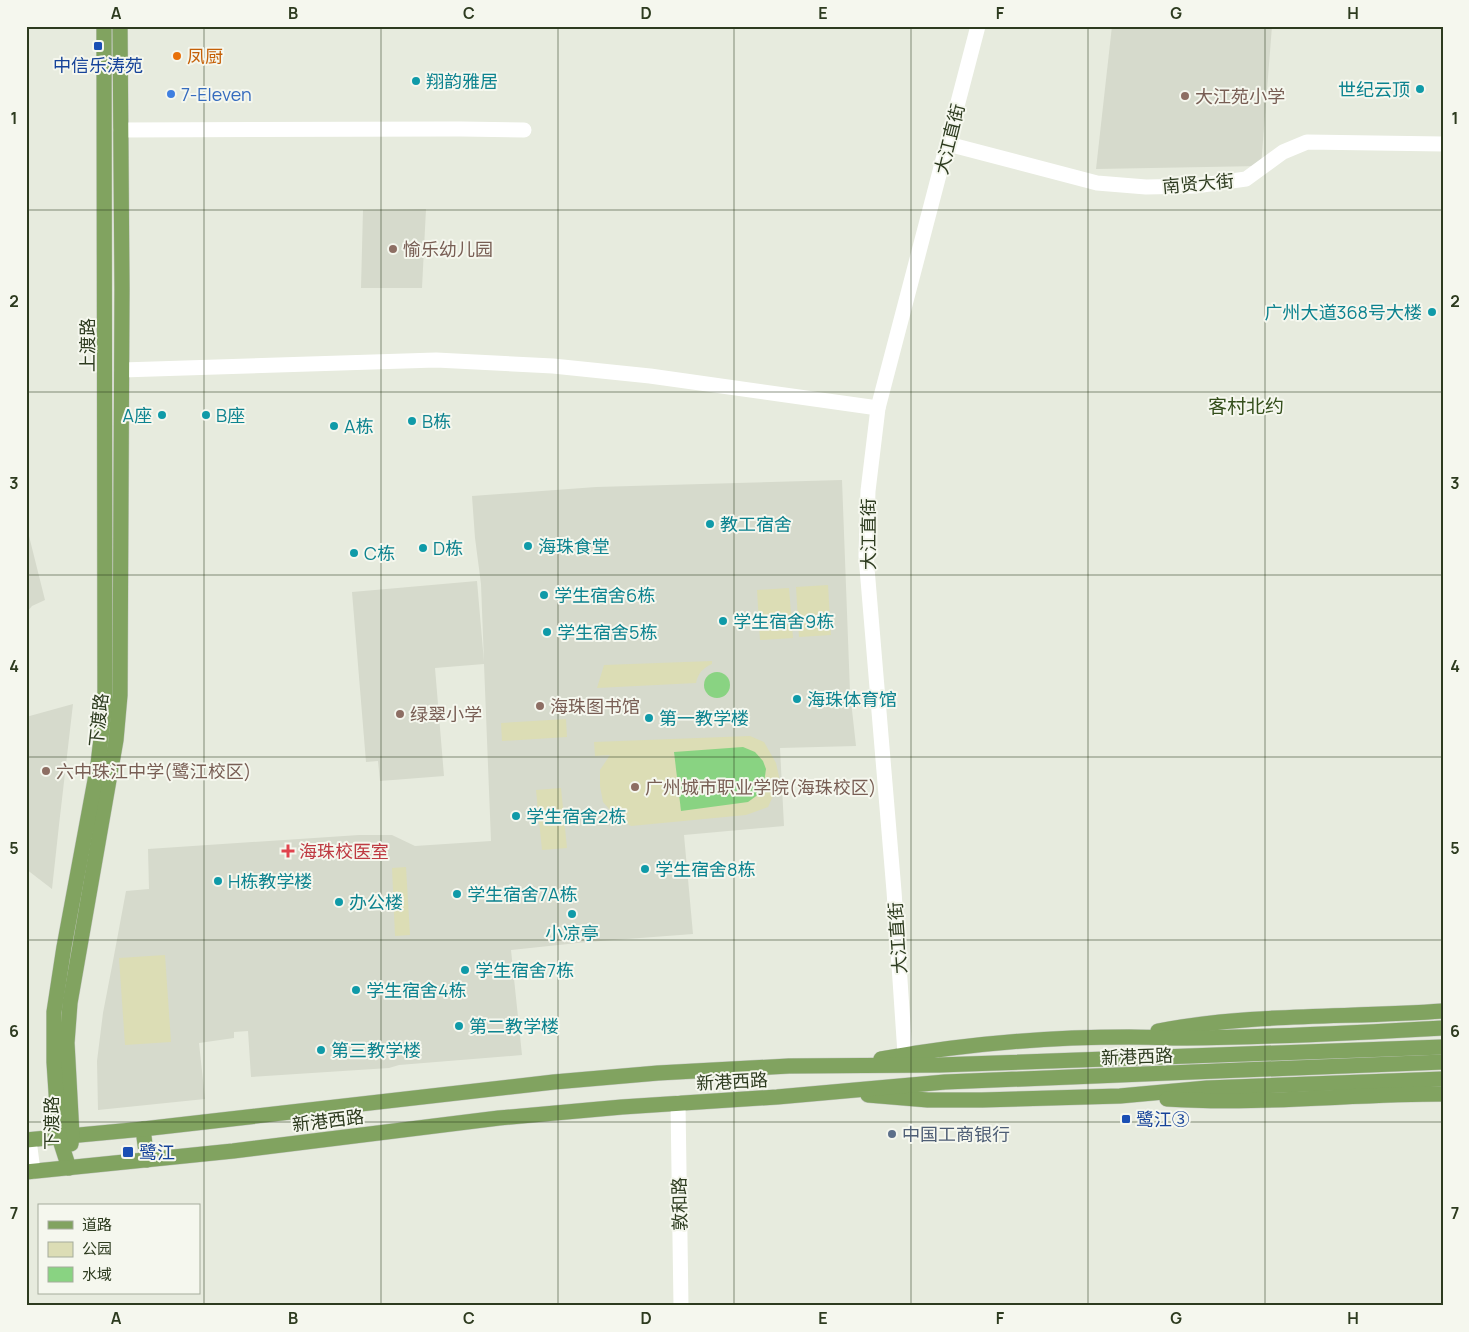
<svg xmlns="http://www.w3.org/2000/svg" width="1469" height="1332" font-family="Manrope,'Noto Sans SC',sans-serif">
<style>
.built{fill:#d6dacc}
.green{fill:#dcddb5}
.water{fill:#89d382}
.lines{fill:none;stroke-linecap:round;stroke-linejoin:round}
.major-casing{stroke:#c4c8c0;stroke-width:16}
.minor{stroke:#fff;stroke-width:15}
.major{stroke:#81a360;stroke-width:15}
.grid{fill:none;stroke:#2d3b1f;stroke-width:1;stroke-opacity:0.55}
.transit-dot{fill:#1a4fb4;stroke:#f5f7ee;stroke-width:2}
.food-dot{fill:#e8710a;stroke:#f5f7ee;stroke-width:2}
.culture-dot{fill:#0f9aa8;stroke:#f5f7ee;stroke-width:2}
.shop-dot{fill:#3f7fe0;stroke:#f5f7ee;stroke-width:2}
.education-dot{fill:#8d6e63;stroke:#f5f7ee;stroke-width:2}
.health-dot{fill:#e0444e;stroke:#f5f7ee;stroke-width:2}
.service-dot{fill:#5c6f8a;stroke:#f5f7ee;stroke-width:2}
.labels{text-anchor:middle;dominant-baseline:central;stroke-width:4;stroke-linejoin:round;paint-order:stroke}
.food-label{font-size:18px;fill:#c56008;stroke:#f5f7ee;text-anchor:start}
.transit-label{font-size:18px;fill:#164399;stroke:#f5f7ee;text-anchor:start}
.culture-label{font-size:18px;fill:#0d838f;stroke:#f5f7ee;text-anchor:start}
.shop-label{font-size:18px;fill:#366cbe;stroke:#f5f7ee;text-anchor:start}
.education-label{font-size:18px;fill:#785e54;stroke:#f5f7ee;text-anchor:start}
.street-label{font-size:18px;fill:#2d3b1f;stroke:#f5f7ee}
.health-label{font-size:18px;fill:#be3a42;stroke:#f5f7ee;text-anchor:start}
.service-label{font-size:18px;fill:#4e5e75;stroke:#f5f7ee;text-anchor:start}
.neighbourhood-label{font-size:19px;fill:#334e1a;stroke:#f5f7ee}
.neatline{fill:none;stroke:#2d3b1f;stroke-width:2}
.grid-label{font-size:16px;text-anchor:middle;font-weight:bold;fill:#2d3b1f}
</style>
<rect width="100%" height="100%" fill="#e7ebde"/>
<g class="built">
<path d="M1112 26H1272L1261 166 1096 169Z"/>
<path d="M426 209 422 288H361L363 210Z"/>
<path d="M842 480 850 692 856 746 780 748 784 826 684 835 693 934 587 942 511 950 522 1055 399 1065 389 1068 251 1077 248 1031 234 1032V1038L199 1043 205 1099 98 1110 97 1061 103 1013 113 961 126 891 149 889 148 849 359 835H392L415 846 491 841 484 664 435 668 444 776 380 781 378 761 366 762 352 592 477 581 484 662 481 584 475 538 472 496 596 487Z"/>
<path d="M26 515 27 528 45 600 32 606 26 613Z"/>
<path d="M73 704 59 825 52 889 26 869V717Z"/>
</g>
<g class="green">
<path d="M828 585 831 635 799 637 796 587Z"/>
<path d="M789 588 793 638 760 640 757 590Z"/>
<path d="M712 661V664C703 668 698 673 696 683L597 688 604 665Z"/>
<path d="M566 719 567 737 502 741 501 723Z"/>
<path d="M750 736 764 742 776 763 780 781 768 807 746 815 631 826 617 818 603 802 600 786V770L610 755 595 756 594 742Z"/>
<path d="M561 788 567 848 542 850 536 790Z"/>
<path d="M406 867 410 935 395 936 392 868Z"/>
<path d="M165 955 171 1042 125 1045 119 958Z"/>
</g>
<g class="water">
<circle cx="717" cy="685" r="13"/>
<path d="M743 747 755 752 763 761 766 769 764 783 759 794 748 802 681 811 674 752Z"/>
</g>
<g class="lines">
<defs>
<g id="major">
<path d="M1158 1031C1251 1013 1348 1018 1443 1011"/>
<path d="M881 1059C963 1044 1046 1037 1129 1037 1148 1037 1167 1038 1186 1038 1272 1037 1357 1033 1443 1028"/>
<path d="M868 1095 928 1100H982L1120 1096 1207 1088 1443 1079"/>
<path d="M1167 1099C1259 1105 1351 1094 1443 1094"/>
<path d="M143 1129 147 1160"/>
<path d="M26 1140 143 1129 554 1082 658 1073 789 1066 939 1065 1443 1047"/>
<path d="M71 1144 72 1135 67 1043 70 1003 116 740 120 695 122 289 120 26"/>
<path d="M69 1168 59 1137 54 1062V1012L64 947 98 764 105 704 104 26"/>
<path d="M26 1172 233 1151 499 1118 622 1107 777 1097 945 1082 1443 1062"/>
</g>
</defs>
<use href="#major" class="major-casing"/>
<g class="minor">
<path d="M121 130 460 129 524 130"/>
<path d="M948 144 1097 183 1146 187 1195 186 1246 179 1283 152 1307 142 1443 144"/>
<path d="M122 370 436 360 553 366 650 376 878 408"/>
<path d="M905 1054 894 891 866 556 868 491 878 408 978 26"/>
<path d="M678 1103 681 1306"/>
<path d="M29 1140 33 1171"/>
</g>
<use href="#major" class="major"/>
</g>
<path class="grid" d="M204 26V1306M381 26V1306M558 26V1306M734 26V1306M911 26V1306M1088 26V1306M1265 26V1306M26 210H1443M26 392H1443M26 575H1443M26 757H1443M26 940H1443M26 1122H1443"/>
<g class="transit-dot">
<rect x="93" y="41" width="10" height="10" rx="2.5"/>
<rect x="1121" y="1114" width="10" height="10" rx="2.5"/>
<rect x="122" y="1146" width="12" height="12" rx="2.5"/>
</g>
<circle class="food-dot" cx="177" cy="56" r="5"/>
<g class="culture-dot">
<circle cx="416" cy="81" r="5"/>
<circle cx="1420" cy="89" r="5"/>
<circle cx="1432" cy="312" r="5"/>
<circle cx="162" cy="415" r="5"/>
<circle cx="206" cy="415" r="5"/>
<circle cx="412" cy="421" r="5"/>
<circle cx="334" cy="426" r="5"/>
<circle cx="710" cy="524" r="5"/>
<circle cx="528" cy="546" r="5"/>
<circle cx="423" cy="548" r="5"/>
<circle cx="354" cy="553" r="5"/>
<circle cx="544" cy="595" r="5"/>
<circle cx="723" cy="621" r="5"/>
<circle cx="547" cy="632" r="5"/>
<circle cx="797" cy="699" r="5"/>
<circle cx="649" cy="718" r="5"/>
<circle cx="516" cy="816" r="5"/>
<circle cx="645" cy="869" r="5"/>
<circle cx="218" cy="881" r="5"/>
<circle cx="457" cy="894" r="5"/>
<circle cx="339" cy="902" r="5"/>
<circle cx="572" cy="914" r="5"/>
<circle cx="465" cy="970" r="5"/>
<circle cx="356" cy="990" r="5"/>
<circle cx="459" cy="1026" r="5"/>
<circle cx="321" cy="1050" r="5"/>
</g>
<circle class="shop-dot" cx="171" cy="94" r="5"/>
<g class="education-dot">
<circle cx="1185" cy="96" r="5"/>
<circle cx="393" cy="249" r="5"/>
<circle cx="540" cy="706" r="5"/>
<circle cx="400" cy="714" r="5"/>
<circle cx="46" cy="771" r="5"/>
<circle cx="635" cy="787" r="5"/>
</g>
<path class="health-dot" d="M285.5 843.5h5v5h5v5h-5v5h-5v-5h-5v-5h5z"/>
<circle class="service-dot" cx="892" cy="1134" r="5"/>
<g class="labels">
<g class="food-label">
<text x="187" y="56">凤厨</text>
</g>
<g class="transit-label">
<text x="98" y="65" text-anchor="middle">中信乐涛苑</text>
<text x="1136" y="1119">鹭江③</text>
<text x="139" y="1152">鹭江</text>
</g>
<g class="culture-label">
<text x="426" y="81">翔韵雅居</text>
<text x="1410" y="89" text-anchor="end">世纪云顶</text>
<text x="1422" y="312" text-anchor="end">广州大道368号大楼</text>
<text x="152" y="415" text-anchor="end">A座</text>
<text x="216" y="415">B座</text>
<text x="422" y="421">B栋</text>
<text x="344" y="426">A栋</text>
<text x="720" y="524">教工宿舍</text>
<text x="538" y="546">海珠食堂</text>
<text x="433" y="548">D栋</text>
<text x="364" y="553">C栋</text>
<text x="554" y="595">学生宿舍6栋</text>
<text x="733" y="621">学生宿舍9栋</text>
<text x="557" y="632">学生宿舍5栋</text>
<text x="807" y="699">海珠体育馆</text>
<text x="659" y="718">第一教学楼</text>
<text x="526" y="816">学生宿舍2栋</text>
<text x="655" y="869">学生宿舍8栋</text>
<text x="228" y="881">H栋教学楼</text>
<text x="467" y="894">学生宿舍7A栋</text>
<text x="349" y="902">办公楼</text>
<text x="572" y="933" text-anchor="middle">小凉亭</text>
<text x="475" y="970">学生宿舍7栋</text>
<text x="366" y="990">学生宿舍4栋</text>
<text x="469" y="1026">第二教学楼</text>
<text x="331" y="1050">第三教学楼</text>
</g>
<g class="shop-label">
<text x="181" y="94">7-Eleven</text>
</g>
<g class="education-label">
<text x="1195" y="96">大江苑小学</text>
<text x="403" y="249">愉乐幼儿园</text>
<text x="550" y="706">海珠图书馆</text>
<text x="410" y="714">绿翠小学</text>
<text x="56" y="771">六中珠江中学(鹭江校区)</text>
<text x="645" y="787">广州城市职业学院(海珠校区)</text>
</g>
<g class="street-label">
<text transform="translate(949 139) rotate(-76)">大江直街</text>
<text transform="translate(1198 183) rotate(-5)">南贤大街</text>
<text transform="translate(87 345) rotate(-90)">上渡路</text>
<text transform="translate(868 534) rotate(-90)">大江直街</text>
<text transform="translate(98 720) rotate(-84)">下渡路</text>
<text transform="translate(897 938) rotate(-94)">大江直街</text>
<text transform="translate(1137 1056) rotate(-2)">新港西路</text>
<text transform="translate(732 1081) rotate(-3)">新港西路</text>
<text transform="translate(328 1120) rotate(-7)">新港西路</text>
<text transform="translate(51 1123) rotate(-90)">下渡路</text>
<text transform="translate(679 1204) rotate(-91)">敦和路</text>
</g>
<g class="health-label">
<text x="299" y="851">海珠校医室</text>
</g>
<g class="service-label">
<text x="902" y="1134">中国工商银行</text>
</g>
<g class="neighbourhood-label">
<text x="1246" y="406">客村北约</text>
</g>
</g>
<rect width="1469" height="1332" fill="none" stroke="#f5f7ee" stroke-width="55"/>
<rect x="38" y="1204" width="162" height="90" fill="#f5f7ee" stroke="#a5ac9b"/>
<rect x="48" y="1221" width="25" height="8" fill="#81a360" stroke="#a5ac9b"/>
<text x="82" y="1230" font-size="15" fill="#2d3b1f">道路</text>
<rect x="48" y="1242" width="25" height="15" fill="#dcddb5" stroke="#a5ac9b"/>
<text x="82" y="1254" font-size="15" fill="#2d3b1f">公园</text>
<rect x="48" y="1267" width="25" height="15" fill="#89d382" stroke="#a5ac9b"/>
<text x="82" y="1280" font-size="15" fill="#2d3b1f">水域</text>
<rect x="28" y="28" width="1414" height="1276" class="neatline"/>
<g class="grid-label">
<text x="116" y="19">A</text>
<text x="293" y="19">B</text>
<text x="469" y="19">C</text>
<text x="646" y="19">D</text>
<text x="823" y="19">E</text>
<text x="1000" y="19">F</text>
<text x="1176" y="19">G</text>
<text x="1353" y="19">H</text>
<text x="14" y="124">1</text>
<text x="1455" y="124">1</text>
<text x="14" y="307">2</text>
<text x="1455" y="307">2</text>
<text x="14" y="489">3</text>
<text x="1455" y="489">3</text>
<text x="14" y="672">4</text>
<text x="1455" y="672">4</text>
<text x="14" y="854">5</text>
<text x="1455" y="854">5</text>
<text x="14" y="1037">6</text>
<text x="1455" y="1037">6</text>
<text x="14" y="1219">7</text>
<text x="1455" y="1219">7</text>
<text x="116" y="1324">A</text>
<text x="293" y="1324">B</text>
<text x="469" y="1324">C</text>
<text x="646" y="1324">D</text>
<text x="823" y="1324">E</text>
<text x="1000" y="1324">F</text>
<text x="1176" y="1324">G</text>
<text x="1353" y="1324">H</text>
</g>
</svg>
